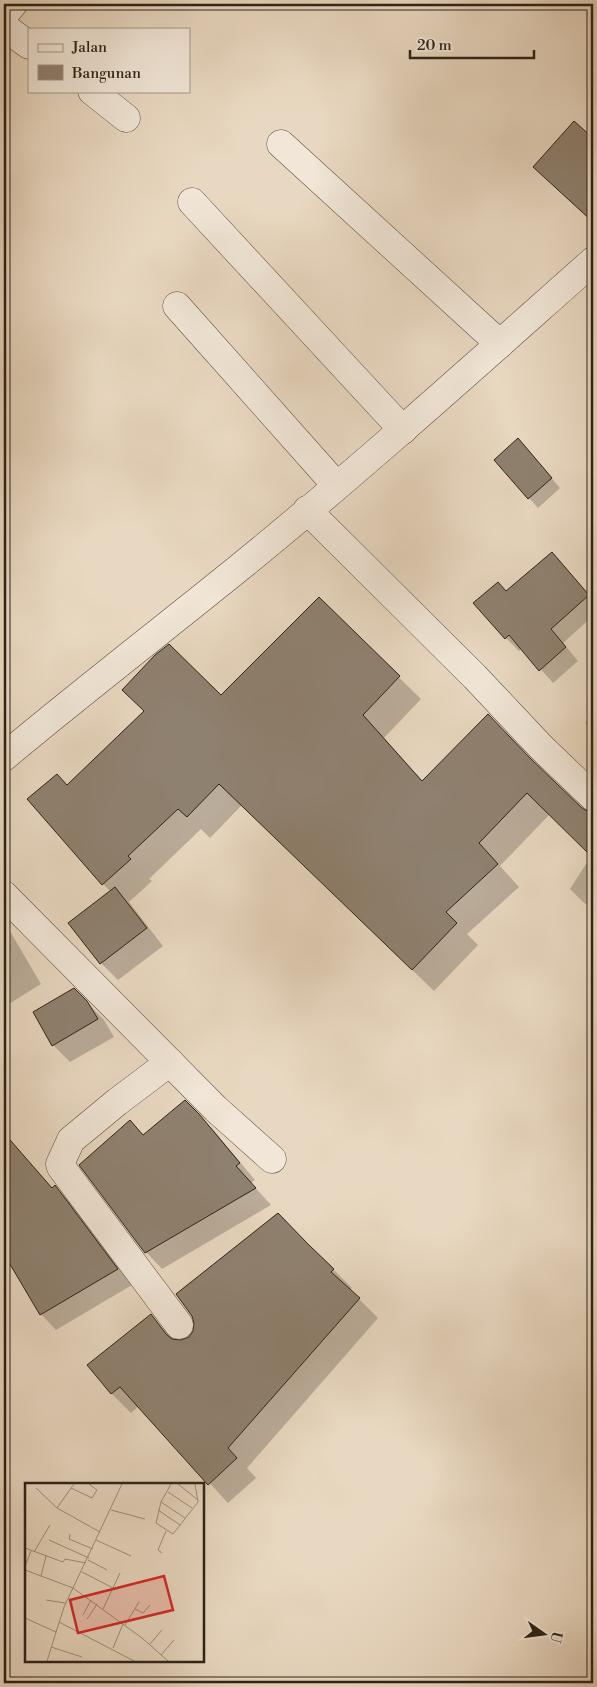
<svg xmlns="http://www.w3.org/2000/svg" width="597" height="1687" font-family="'Libre Bodoni',serif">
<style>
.shadow{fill:#0003}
.building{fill:#8f8170;stroke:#2d2318}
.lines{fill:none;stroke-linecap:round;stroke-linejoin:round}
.minor-casing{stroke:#5c5042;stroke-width:29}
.minor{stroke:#f1e6d7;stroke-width:28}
.inset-road{fill:none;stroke:#9e907d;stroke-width:1}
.view{fill:#d62828;fill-opacity:0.15;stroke:#d62828;stroke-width:2.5}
.inset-edge{fill:none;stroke:#2d2318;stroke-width:2.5}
</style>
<rect width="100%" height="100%" fill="#e9d8c1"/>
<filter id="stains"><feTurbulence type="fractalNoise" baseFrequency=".004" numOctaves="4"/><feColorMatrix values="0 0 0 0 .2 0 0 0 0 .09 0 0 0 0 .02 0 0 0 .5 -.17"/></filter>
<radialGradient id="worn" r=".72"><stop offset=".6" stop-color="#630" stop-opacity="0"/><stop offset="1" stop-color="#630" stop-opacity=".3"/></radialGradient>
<g class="shadow">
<path d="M574 122 593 140V222L534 167Z"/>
<path d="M527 449 560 488 538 508 495 460Z"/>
<path d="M552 554 593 599V616L563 643 578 661 553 683 522 648 519 651 506 638V592Z"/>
<path d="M319 599 421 699 384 738 423 782 543 772 593 821 576 840 550 814 500 866 519 887 467 934 478 945 434 991 242 805 210 838 201 829 149 879 152 881 129 902 163 946 118 980 101 963 111 892 103 884 68 786 221 696Z"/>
<path d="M593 714V732L585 723Z"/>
<path d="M593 853V909L583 902 570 889Z"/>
<path d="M4 921 41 984 4 1007Z"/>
<path d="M74 989 104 1020 114 1037 70 1062 53 1045 35 1013Z"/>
<path d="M185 1101 215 1132 255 1180 251 1183 271 1205 162 1269 146 1252Z"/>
<path d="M15 1148 53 1189 55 1187 71 1203 132 1285 56 1330 41 1314 4 1252V1158Z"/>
<path d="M333 1269 352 1288 350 1290 378 1318 247 1468 256 1478 228 1503 139 1406 131 1413 112 1394 89 1365 151 1316 175 1341 181 1342Z"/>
</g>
<g class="building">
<path d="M574 121 593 138V222L533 167Z"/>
<path d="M518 438 552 478 528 499 494 460Z"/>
<path d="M552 552 589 595 551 629 566 647 539 671 509 635 505 639 473 603 498 582 506 591Z"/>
<path d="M319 597 400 676 363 715 422 781 488 714 530 758 582 808 589 812H593V858L527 793 479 843 498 864 446 912 457 923 412 970 219 784 187 817 178 809 128 856 131 859 102 885 27 799 57 774 67 785 144 711 122 690 155 655 169 644 221 695Z"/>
<path d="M115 887 147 928 100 964 68 923Z"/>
<path d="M74 988 87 1001 98 1019 52 1046 33 1012Z"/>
<path d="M185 1100 199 1114 240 1163 236 1166 256 1188 145 1253 79 1165 130 1120 143 1135Z"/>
<path d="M4 1133 52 1188 55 1185 118 1269 40 1315 4 1254Z"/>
<path d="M278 1213 308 1244 334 1269 331 1272 360 1298 228 1448 237 1458 208 1485 120 1387 111 1394 87 1365 151 1314 166 1334 172 1339 181 1340 189 1337 193 1331 194 1323 192 1316 176 1294Z"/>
</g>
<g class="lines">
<defs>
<g id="minor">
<path d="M4 15 13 4"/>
<path d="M4 27 29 45"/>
<path d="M92 91 126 118"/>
<path d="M281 144 500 344"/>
<path d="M192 202 403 430"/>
<path d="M177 306 336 485"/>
<path d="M307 510 475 677 541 747 593 797"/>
<path d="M4 757C83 691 165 628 245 563 364 466 478 363 593 261"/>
<path d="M4 895 216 1109 272 1159"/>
<path d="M170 1062 117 1102 71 1140 60 1164 61 1167 179 1325"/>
</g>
</defs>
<use href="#minor" class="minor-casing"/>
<use href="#minor" class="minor"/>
</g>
<g transform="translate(25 1483)">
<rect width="179" height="179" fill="#e9d8c1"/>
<path class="inset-road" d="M146 1 136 19 131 40 148 51 173 19 170 1M153 1 173 17M11 5 32 25 75 49M46 5 67 15 72 7 64 1M143 9 167 25M136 19 160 35M32 25 49 1M86 27 120 36M133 27 155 42M45 51 44 56 68 66M24 57 64 75M71 57 106 73M0 65 38 79 40 76 61 80M9 69 25 42M137 70 133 67 141 48M63 77 82 87M0 83 6 68M0 87 48 105 117 155 143 178M57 89 90 106M16 93 21 73M21 117 40 120M78 126 95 90M110 126 118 130 125 122M58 132 66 117M0 135 31 149M62 136 72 121M34 139 109 178M100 142 114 119M125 161 137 147M26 164 57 174M88 165 98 141M136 172 149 157M22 178 39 124 97 1"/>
<path class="view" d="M139 93 148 127 53 150 45 117Z"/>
<rect width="179" height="179" class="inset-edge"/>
</g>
<rect width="597" height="1687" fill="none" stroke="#e9d8c1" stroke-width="20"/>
<rect x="5" y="5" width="587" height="1677" fill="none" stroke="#2d2318" stroke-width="2.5"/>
<rect x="10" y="10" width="577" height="1667" fill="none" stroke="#2d2318"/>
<rect x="28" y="28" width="162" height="65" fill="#f1e6d7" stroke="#a3988b"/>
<rect x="38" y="44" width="25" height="8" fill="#f1e6d7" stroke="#a3988b"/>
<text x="72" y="52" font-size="15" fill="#2d2318">Jalan</text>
<rect x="38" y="65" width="25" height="15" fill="#8f8170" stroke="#a3988b"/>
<text x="72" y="78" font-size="15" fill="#2d2318">Bangunan</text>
<g transform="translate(544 1634) rotate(104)" stroke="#f1e6d7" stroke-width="4" paint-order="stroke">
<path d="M0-4L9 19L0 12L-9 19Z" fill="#2d2318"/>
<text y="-8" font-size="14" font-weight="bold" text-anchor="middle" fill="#2d2318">U</text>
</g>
<path d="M410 50v8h124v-8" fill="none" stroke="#2d2318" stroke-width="2.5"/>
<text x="417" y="50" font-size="15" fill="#2d2318" stroke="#f1e6d7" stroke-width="4" paint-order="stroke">20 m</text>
<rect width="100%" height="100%" filter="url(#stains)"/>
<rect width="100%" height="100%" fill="url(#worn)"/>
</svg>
